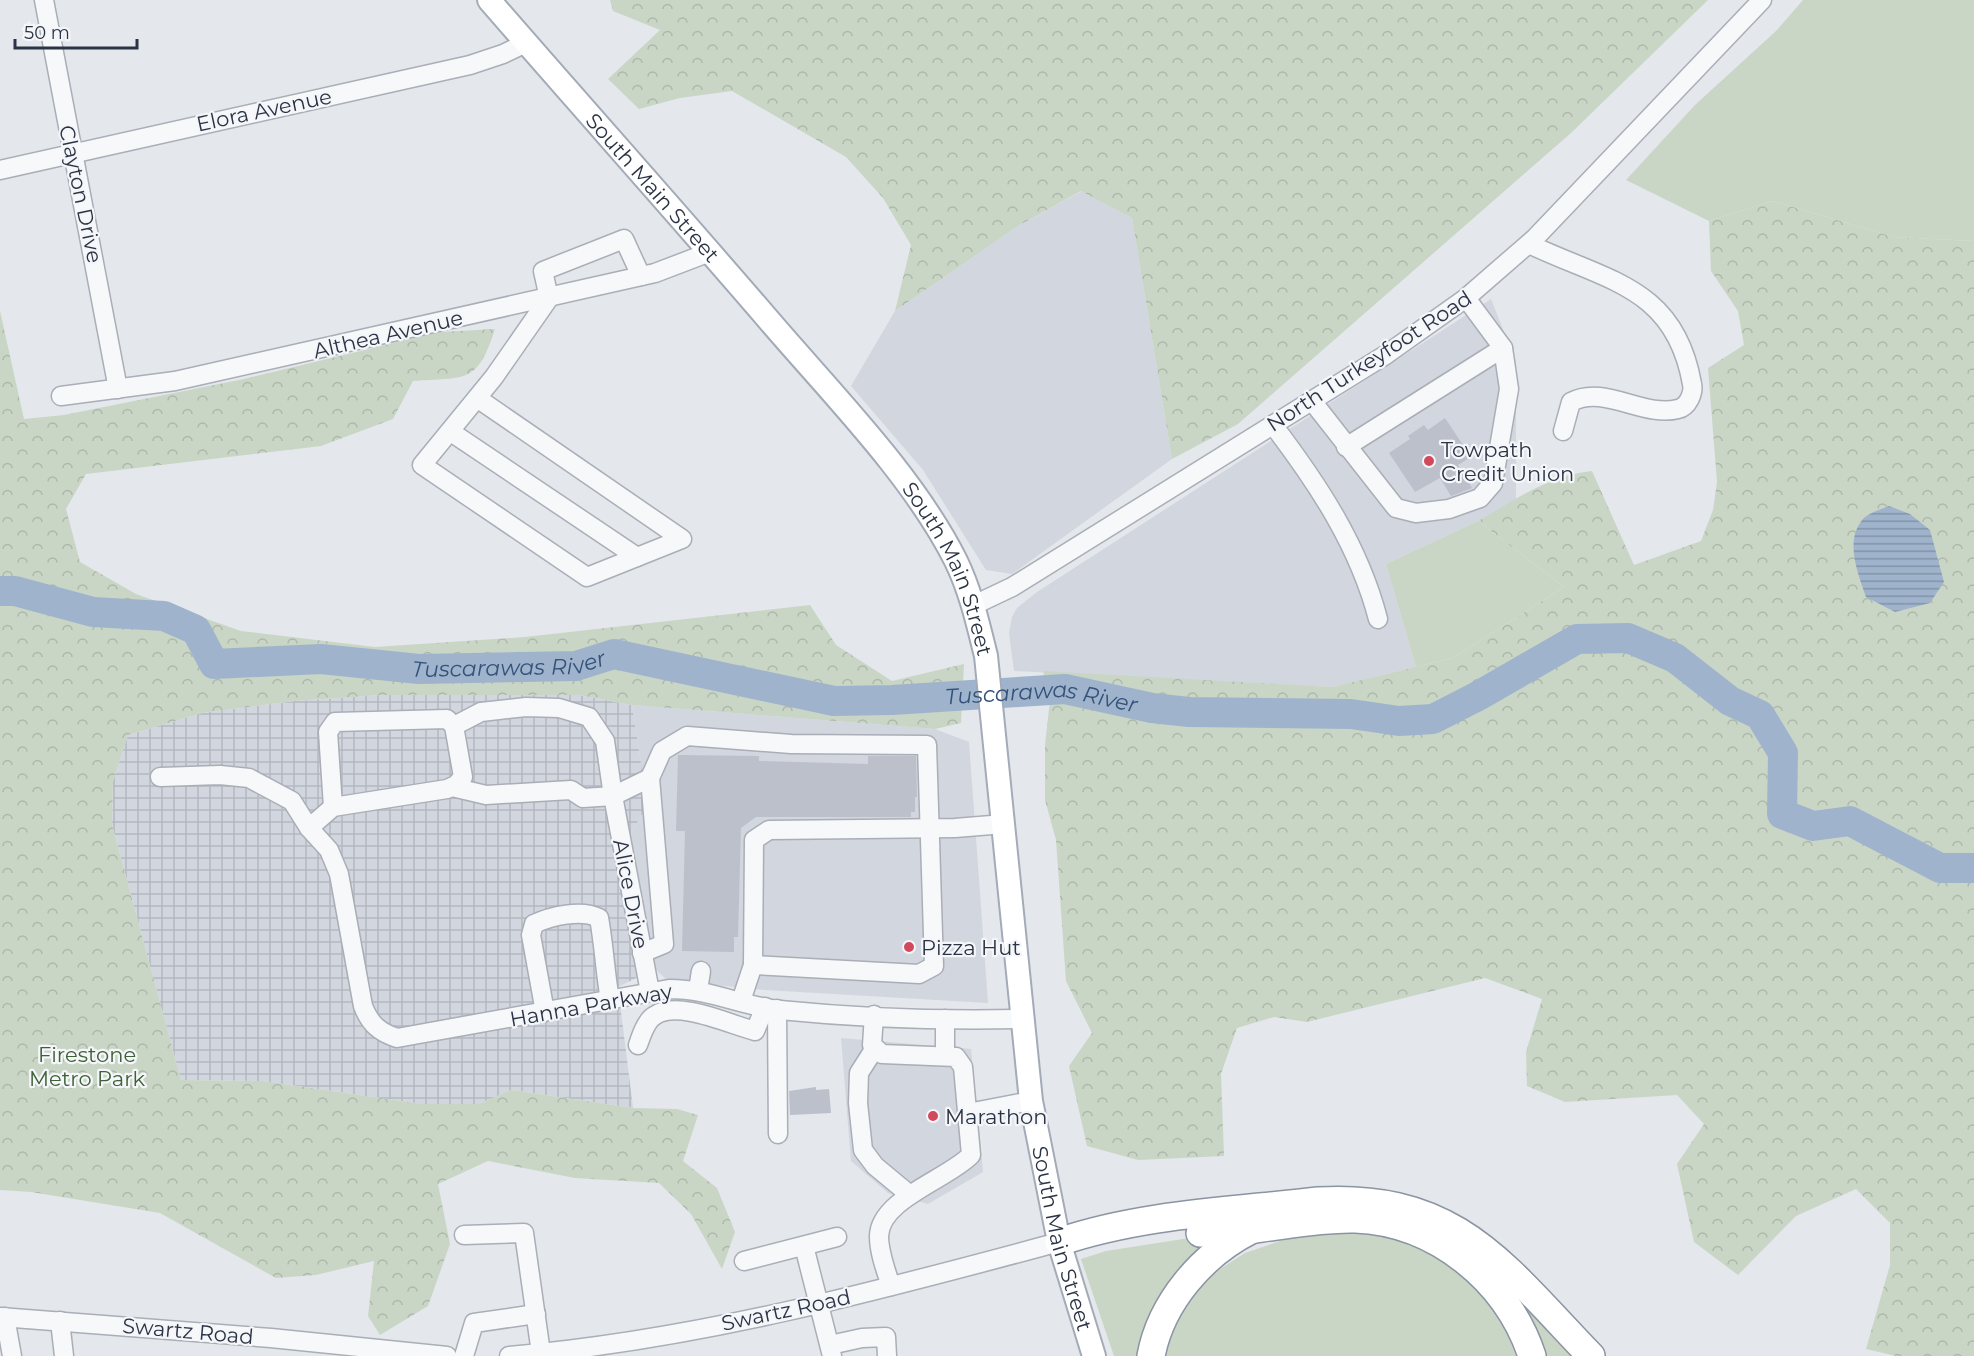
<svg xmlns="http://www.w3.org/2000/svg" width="1974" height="1356" font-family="Montserrat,sans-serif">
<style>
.built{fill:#d2d6de}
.industrial{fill:url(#industrial-grid)}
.grass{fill:#c9d6c5}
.forest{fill:url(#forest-crowns)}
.water{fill:url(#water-rules)}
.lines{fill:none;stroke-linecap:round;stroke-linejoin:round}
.river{stroke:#9fb4cc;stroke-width:30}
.building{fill:#bbc0ca}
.minor-casing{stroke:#a9aeb7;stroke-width:21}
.major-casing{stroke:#a3abb8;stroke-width:26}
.highway-casing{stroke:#8b94a3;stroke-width:30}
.minor{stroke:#f7f8fa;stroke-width:18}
.major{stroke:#fff;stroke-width:22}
.highway{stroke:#fff;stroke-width:27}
.poi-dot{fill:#d1495b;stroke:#f4f6f9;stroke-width:2}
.labels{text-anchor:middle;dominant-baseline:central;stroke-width:4.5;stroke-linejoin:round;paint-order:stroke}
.street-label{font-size:21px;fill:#2b3445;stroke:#f4f6f9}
.poi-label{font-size:21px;fill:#2b3445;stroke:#f4f6f9;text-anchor:start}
.park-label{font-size:21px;fill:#3f6138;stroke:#f4f6f9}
.water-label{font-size:22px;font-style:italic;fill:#34527a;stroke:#f4f6f9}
</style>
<defs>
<pattern id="industrial-grid" width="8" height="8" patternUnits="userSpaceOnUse" patternTransform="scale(1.5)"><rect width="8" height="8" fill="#d2d6de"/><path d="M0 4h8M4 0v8" fill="none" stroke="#b4b8c0"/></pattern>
<pattern id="forest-crowns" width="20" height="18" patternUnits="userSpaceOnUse" patternTransform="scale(1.5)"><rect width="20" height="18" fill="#c9d6c5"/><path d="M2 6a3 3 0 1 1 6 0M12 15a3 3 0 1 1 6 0" fill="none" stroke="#adb8ab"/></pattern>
<pattern id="water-rules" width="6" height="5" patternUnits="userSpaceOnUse" patternTransform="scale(1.5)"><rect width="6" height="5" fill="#9fb4cc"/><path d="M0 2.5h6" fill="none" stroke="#8293a7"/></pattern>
</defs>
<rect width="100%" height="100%" fill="#e4e7ec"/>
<g class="built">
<path d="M1082 191 1132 218 1172 459 1012 574 986 570 923 470 851 386 895 311 1018 226Z"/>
<path d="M1491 299 1516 362V499L1478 521 1386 564 1416 667 1332 687 1014 671 1009 633 1012 617 1017 608 1037 592Z"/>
<path d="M632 705 935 729 969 742 988 1003 765 990 667 980 655 969 628 838 642 814 646 796Z"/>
<path d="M841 1038 971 1049 983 1172 928 1204 888 1193 851 1161Z"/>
</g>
<path class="industrial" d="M381 695H579L632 705 646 796 642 814 628 838 655 969 618 987 633 1108 511 1090 479 1104H422L262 1081 181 1080 112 825 113 781 128 735 202 713 295 701Z"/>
<g class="grass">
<path d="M1803 0H1974V241L1894 237 1773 201 1709 221 1626 180 1695 105 1776 31Z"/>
<path d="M1478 521 1564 587 1453 658 1416 667 1386 564Z"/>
<path d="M1358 1229 1426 1248 1478 1284 1500 1316 1516 1356H1163L1165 1334 1200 1282 1245 1253 1303 1233Z"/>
<path d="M1228 1232 1144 1356H1114L1081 1259 1106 1251Z"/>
<path d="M1522 1297 1575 1356H1544L1518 1304Z"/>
</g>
<g class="forest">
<path d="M610 0H1708L1571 133 1238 424 1172 459 1132 218 1081 191 1018 226 895 311 911 245 883 198 846 157 732 91 680 98 639 109 608 79 660 30 613 11Z"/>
<path d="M1773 201 1894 237 1974 241V1356H1896L1866 1349 1890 1265V1223L1856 1189 1796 1216 1738 1275 1694 1242 1677 1164 1704 1124 1677 1095 1565 1102 1527 1086 1526 1052 1542 999 1485 978 1307 1022 1274 1017 1237 1028 1221 1074 1224 1156 1138 1160 1087 1146 1069 1066 1092 1033 1066 981 1056 840 1045 800V745L1050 700 1043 671 1332 687 1453 658 1564 587 1478 521C1514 500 1550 475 1592 471L1634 565 1701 541 1713 510 1717 482 1708 368 1744 345 1738 311 1711 271 1709 221Z"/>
<path d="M0 311 24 419 64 415 239 380 440 332 495 329C477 385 466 377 413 381L393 419 321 446 86 474 66 509 80 562 136 594 241 631 375 647 525 637 810 605 836 645 892 681 964 664 961 723 935 729 632 705 579 695H381L295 701 202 713 128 735 113 781 112 825 181 1080 262 1081 422 1104H479L511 1090 633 1108 677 1109 698 1115 683 1161 717 1188 735 1232 722 1269 691 1214 659 1183 575 1178 488 1161 438 1184 450 1244 428 1306 380 1335 368 1316 374 1261 316 1275 276 1278 160 1213 31 1192 0 1190Z"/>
</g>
<path class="water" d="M1889 506 1910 514 1930 530 1944 582 1930 603 1895 612 1866 597C1858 573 1844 541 1863 519 1868 513 1882 509 1889 506Z"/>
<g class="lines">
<path class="river" id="s1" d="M0 591H15L93 612 164 616 196 630 214 664 321 659 419 669 522 667 576 666 614 654 834 701 892 700 1065 689 1152 708 1189 712 1351 714 1399 721 1433 719 1478 696 1577 639 1628 638 1675 658 1730 701 1760 715 1783 753 1782 814 1813 826 1850 821 1940 868H1974"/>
</g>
<g class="building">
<path d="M1445 418 1471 457 1458 465 1472 488 1451 496 1440 478 1415 492 1389 453 1410 439 1408 436 1424 425 1428 430Z"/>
<path d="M678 755 759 756V761L868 764V756H916L917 797H915V812H911V817H756L741 828 738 937H734V952L682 951 685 831H676Z"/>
<path d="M816 1087V1090L829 1089 831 1113 790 1115 789 1091Z"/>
</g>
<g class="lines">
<defs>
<g id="minor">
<path d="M44 0 118 389"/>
<path d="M0 170 470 65 503 54 526 43"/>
<path d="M1529 244C1606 281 1675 286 1692 384 1694 393 1688 407 1678 409 1643 418 1604 384 1571 402L1563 431"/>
<path d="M61 396 175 381 655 273 710 252"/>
<path d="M477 398 682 539 587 577 422 465 494 377 549 298 543 271 624 239 641 276"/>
<path d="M1312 401 1396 508 1416 513 1449 509 1480 498 1493 483 1509 389 1503 348 1466 298"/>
<path d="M1273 425C1318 484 1359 546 1378 619"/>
<path d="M451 432 637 557"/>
<path d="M1346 447 1503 348"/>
<path d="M974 605 1012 587 1387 354 1466 298 1535 238 1762 0"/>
<path d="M454 726 481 712 526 707 559 708 589 717 605 741 613 796 650 992"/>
<path d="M160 777 220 775 249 778 292 801 309 828 329 850 339 874 363 1006C370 1024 379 1032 397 1038L669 989C712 989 740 1006 780 1010 860 1018 942 1021 1023 1019"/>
<path d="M452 787 486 795 571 790 583 798 613 796 650 778"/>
<path d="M309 828 333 807 447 789 456 785 463 777 454 726 447 719 335 722 328 732 333 807"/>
<path d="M642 953 664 944 650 778 662 751 687 736 791 744 927 745 934 966 919 974 753 965"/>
<path d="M698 990 701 971"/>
<path d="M741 1001 753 965 754 840 769 830 955 828 1004 824"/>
<path d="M777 1009 778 1134"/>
<path d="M545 1012 531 935 534 924C551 916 581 909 599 918 604 945 605 972 610 1000"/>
<path d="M874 1015 872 1045 882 1054 956 1057 963 1067 971 1155C948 1179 880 1199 879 1236 879 1253 886 1271 891 1286"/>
<path d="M638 1045C641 1036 646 1021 654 1016 677 999 731 1025 755 1031L765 1007"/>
<path d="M875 1048 859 1073 858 1103 863 1150 875 1166 910 1195"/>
<path d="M945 1055V1019"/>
<path d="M968 1113 1031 1101"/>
<path d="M464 1235 524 1233 541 1353"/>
<path d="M804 1246 832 1356"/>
<path d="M744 1261 837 1237"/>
<path d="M0 1317 271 1338 447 1356"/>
<path d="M5 1317 12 1356"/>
<path d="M60 1321 64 1356"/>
<path d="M830 1345 862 1338 886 1337 887 1356"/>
<path d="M464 1356 474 1323 536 1314"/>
<path d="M509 1356C696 1340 878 1291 1059 1242"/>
</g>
<g id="major">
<path id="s2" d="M489 0C581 106 675 211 767 318 830 392 913 475 956 561 971 592 978 624 986 656L1031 1101 1059 1242 1094 1356"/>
</g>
<g id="highway">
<path d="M1200 1233C1219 1231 1237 1232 1255 1229 1288 1225 1321 1218 1355 1219 1436 1222 1507 1280 1532 1356"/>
<path d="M1059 1242C1141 1214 1232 1211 1318 1201 1457 1193 1503 1265 1591 1356"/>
<path d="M1151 1356C1161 1302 1203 1254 1251 1230"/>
</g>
</defs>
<use href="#minor" class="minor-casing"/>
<use href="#major" class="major-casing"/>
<use href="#highway" class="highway-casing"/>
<use href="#minor" class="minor"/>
<use href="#major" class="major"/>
<use href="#highway" class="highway"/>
</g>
<g class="poi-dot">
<circle cx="1429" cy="461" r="6"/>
<circle cx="909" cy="947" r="6"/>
<circle cx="933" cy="1116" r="6"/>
</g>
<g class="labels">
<g class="street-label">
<text transform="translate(264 110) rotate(-12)">Elora Avenue</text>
<text stroke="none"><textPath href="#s2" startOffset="249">South Main Street</textPath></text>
<text transform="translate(81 194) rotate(78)">Clayton Drive</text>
<text transform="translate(388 334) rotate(-13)">Althea Avenue</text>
<text transform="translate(1369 361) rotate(-33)">North Turkeyfoot Road</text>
<text stroke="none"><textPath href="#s2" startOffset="735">South Main Street</textPath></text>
<text transform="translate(631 894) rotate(79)">Alice Drive</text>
<text transform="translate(591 1005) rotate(-10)">Hanna Parkway</text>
<text stroke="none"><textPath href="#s2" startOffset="1419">South Main Street</textPath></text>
<text transform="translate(786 1310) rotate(-12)">Swartz Road</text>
<text transform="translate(188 1331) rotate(5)">Swartz Road</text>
</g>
<g class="poi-label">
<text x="1441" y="449">Towpath<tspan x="1441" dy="24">Credit Union</tspan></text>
<text x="921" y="947">Pizza Hut</text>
<text x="945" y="1116">Marathon</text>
</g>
<g class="park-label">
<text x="87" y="1054">Firestone<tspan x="87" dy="24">Metro Park</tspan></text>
</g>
<g class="water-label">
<text stroke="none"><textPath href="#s1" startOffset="536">Tuscarawas River</textPath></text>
<text stroke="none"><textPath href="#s1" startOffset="1076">Tuscarawas River</textPath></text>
</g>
</g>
<path d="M15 39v9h122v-9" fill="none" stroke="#2b3445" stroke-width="3"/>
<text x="24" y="39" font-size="18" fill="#2b3445" stroke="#f4f6f9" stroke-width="4.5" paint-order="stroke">50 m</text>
</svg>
